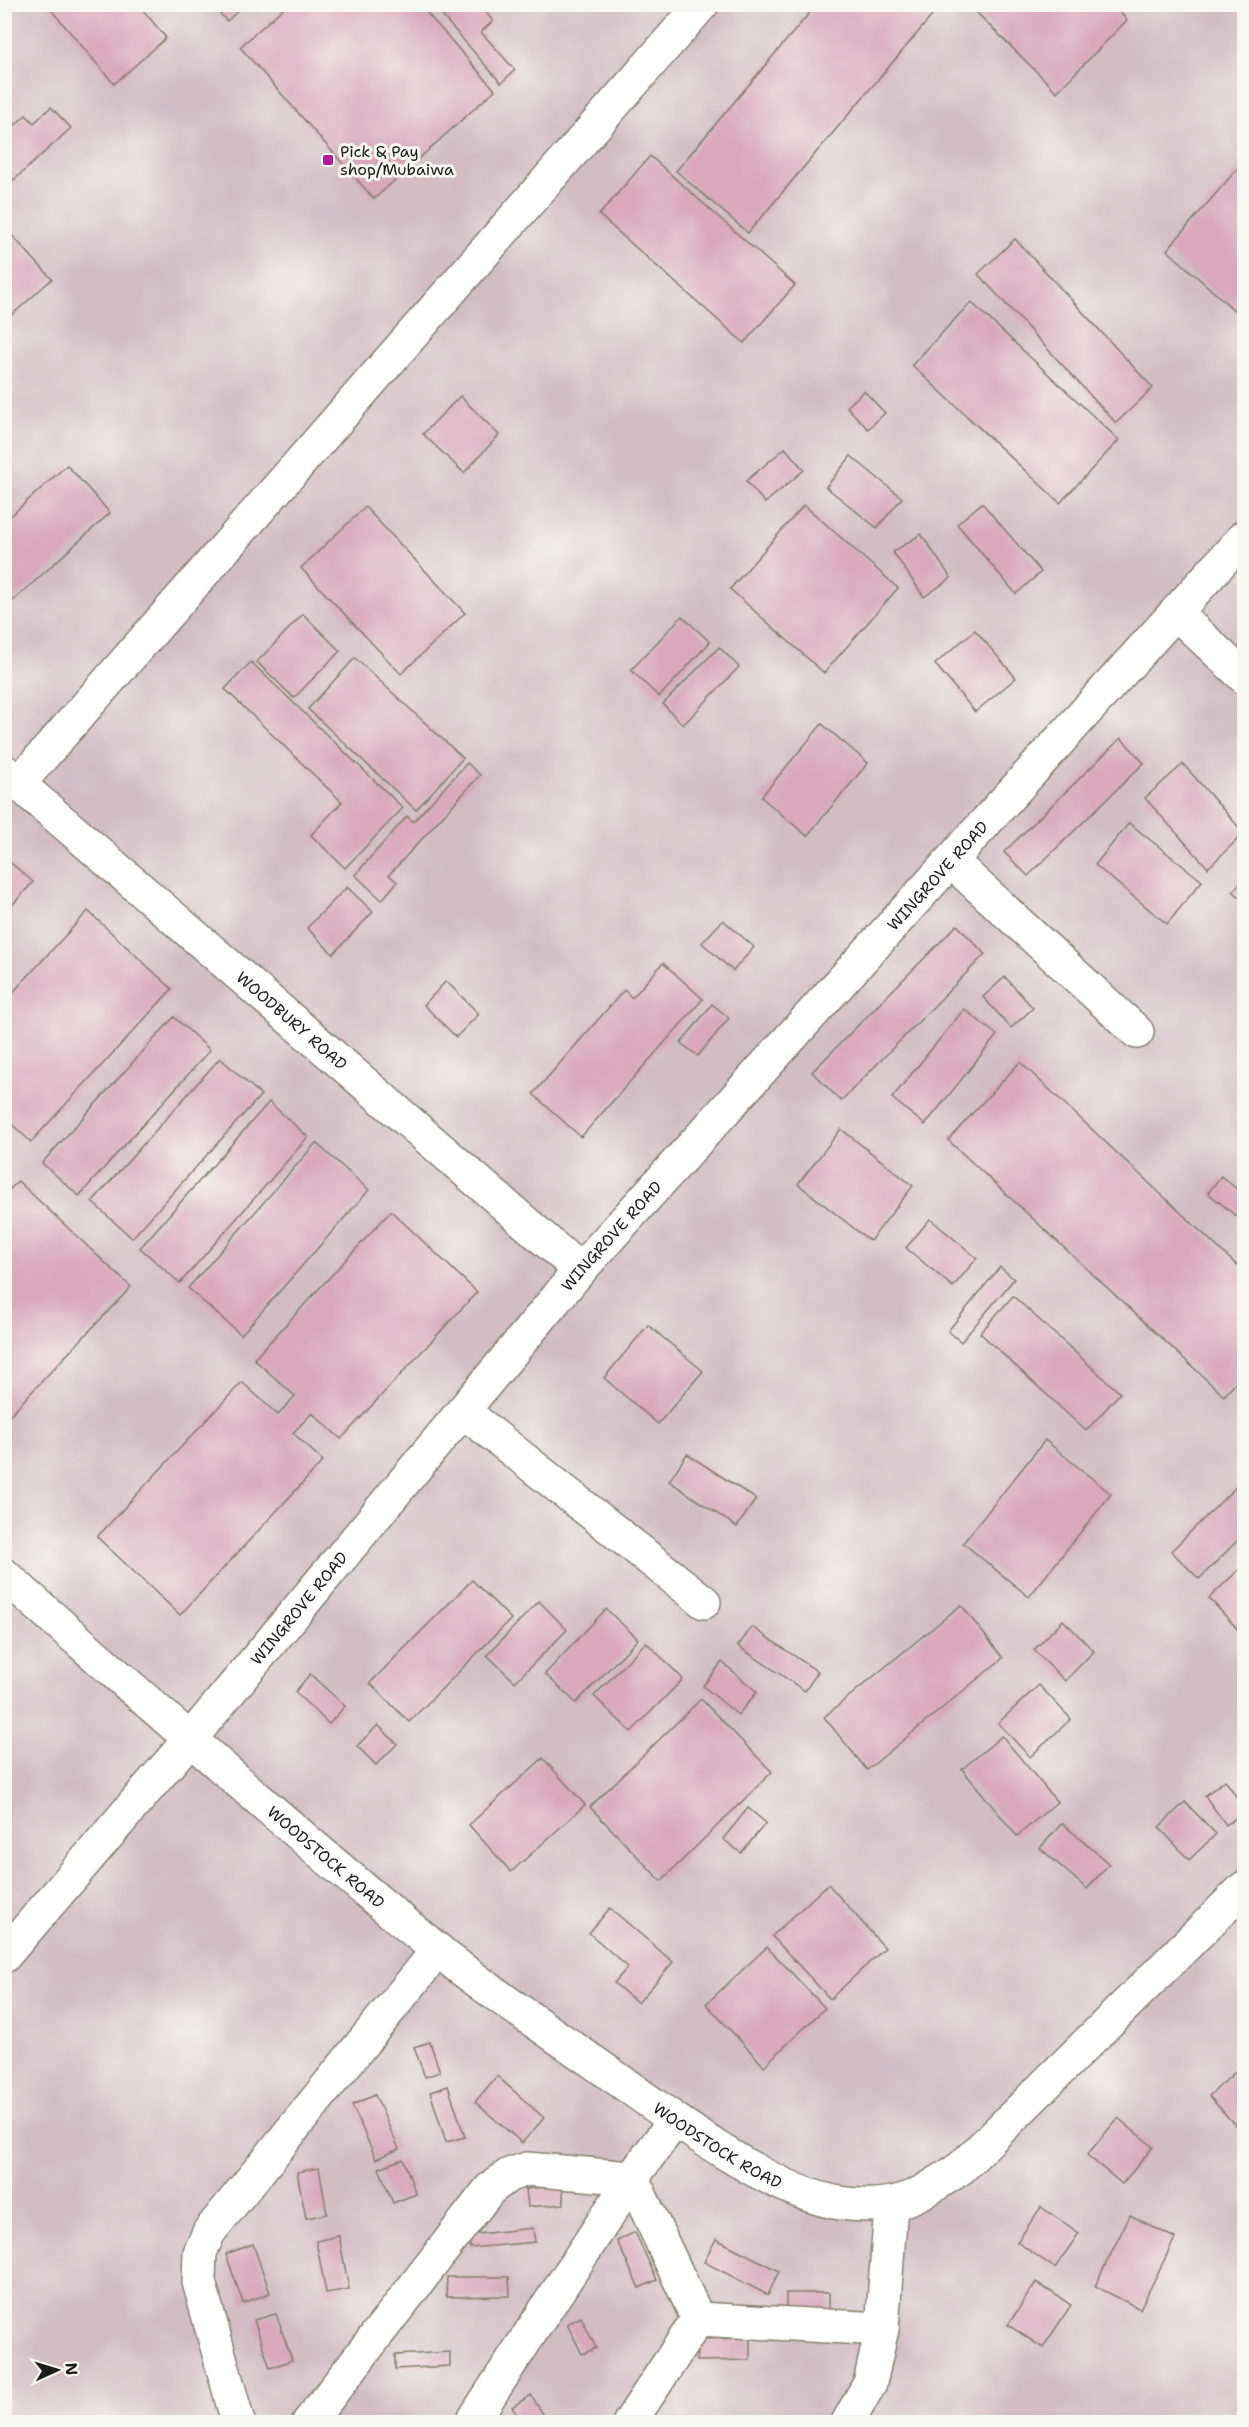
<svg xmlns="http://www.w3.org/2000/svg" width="1249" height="2427" font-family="'Shantell Sans',sans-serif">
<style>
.industrial{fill:#d2bdc5}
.building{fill:#d9a8bb}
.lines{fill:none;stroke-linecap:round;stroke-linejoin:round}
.minor-casing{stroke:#827f6e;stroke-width:36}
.minor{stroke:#fff;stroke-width:33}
.poi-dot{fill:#b5179e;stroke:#f6f6f2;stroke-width:2}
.labels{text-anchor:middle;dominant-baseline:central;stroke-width:6;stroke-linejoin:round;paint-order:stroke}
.poi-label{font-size:16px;fill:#1c1c1c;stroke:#f6f6f2;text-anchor:start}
.street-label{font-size:16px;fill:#1c1c1c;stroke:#f6f6f2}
</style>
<rect width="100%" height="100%" fill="#f6f6f2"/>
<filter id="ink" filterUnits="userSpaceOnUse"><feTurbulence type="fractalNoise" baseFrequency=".0167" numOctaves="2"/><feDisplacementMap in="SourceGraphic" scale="12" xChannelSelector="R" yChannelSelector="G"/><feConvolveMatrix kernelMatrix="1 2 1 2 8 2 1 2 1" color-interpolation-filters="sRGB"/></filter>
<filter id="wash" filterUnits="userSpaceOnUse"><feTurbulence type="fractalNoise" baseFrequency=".008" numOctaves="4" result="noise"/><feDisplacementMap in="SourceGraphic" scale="24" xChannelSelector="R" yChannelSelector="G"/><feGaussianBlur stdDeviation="1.35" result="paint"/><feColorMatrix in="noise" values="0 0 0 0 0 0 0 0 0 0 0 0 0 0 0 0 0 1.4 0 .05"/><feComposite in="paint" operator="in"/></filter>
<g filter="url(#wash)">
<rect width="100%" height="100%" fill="#e9e2c0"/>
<path class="industrial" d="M5 5H1244V2414L1238 2422H13L5 2415Z"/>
<g id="blocks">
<g class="building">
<path d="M46 4H138L166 38 114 84Z"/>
<path d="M211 4H245L227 21Z"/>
<path d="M288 4H419L495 90 374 199 240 47Z"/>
<path d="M432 4H479L493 21 481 32 515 70 501 83Z"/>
<path d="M817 4H942L748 233 676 171Z"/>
<path d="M968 4H1112L1127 20 1057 92Z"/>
<path d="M51 107 71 128 14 180 4 170V135L26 115 34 123Z"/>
<path d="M650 156 795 285 744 343 599 215Z"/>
<path d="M1244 161V319L1167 250Z"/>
<path d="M9 232 52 279 4 322V237Z"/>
<path d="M1015 239 1153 388 1116 423 978 274Z"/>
<path d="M971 302 1119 440 1060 503 912 365Z"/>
<path d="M864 391 885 413 868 429 847 407Z"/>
<path d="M460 396 499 435 464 473 423 434Z"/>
<path d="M785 448 804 470 765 503 746 481Z"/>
<path d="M851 456 902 498 877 528 826 487Z"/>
<path d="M67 465 110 513 4 609V522Z"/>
<path d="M982 503 1041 572 1016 594 957 524Z"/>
<path d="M804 505 898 588 824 673 730 589Z"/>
<path d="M365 507 465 613 401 674 301 568Z"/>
<path d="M921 534 951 578 924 597 893 552Z"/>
<path d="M303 614 340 651 294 698 257 662Z"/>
<path d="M682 616 710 642 659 697 631 670Z"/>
<path d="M975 630 1016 678 975 712 935 664Z"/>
<path d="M719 647 739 667 683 725 663 704Z"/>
<path d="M355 658 463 758 416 810 308 709Z"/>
<path d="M251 662 403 808 345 868 311 835 342 802 225 689Z"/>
<path d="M822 724 868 763 807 836 761 797Z"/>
<path d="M1121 738 1144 763 1028 876 1004 852Z"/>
<path d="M467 763 480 775 389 875 397 882 382 900 355 875 407 816 413 822Z"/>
<path d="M1183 764 1244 833 1208 868 1145 798Z"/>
<path d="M1129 823 1202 881 1167 924 1095 865Z"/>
<path d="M4 857 33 882 4 914Z"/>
<path d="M1244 879V902L1233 891Z"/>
<path d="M347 887 373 912 333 954 307 928Z"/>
<path d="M88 911 172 989 31 1142 4 1117V1002Z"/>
<path d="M723 920 754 947 733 971 702 943Z"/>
<path d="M957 925 985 954 841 1101 812 1072Z"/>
<path d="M663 963 703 999 581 1137 533 1094 624 990 632 998Z"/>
<path d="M1005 977 1033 1008 1011 1028 983 997Z"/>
<path d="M446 981 479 1014 456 1037 424 1005Z"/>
<path d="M712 1004 729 1018 698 1056 681 1043Z"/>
<path d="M964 1009 997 1035 925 1125 892 1098Z"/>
<path d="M174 1017 210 1050 79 1196 42 1163Z"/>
<path d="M220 1058 261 1095 132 1238 92 1202Z"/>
<path d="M1020 1062 1244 1272V1374L1224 1396 948 1140Z"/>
<path d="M269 1102 308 1137 180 1283 140 1248Z"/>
<path d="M841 1129 913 1186 870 1241 798 1184Z"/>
<path d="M316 1143 369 1190 241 1335 188 1288Z"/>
<path d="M1221 1176 1244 1195V1205L1236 1216 1208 1193Z"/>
<path d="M18 1181 131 1287 4 1421V1195Z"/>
<path d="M391 1211 477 1292 341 1439 312 1413 293 1433 323 1461 180 1615 97 1537 242 1382 278 1415 295 1396 254 1359Z"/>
<path d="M930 1219 977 1258 953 1287 906 1248Z"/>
<path d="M1000 1267 1014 1279 961 1342 948 1331Z"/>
<path d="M1013 1296 1120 1393 1086 1431 980 1333Z"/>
<path d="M648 1325 703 1371 658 1424 604 1378Z"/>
<path d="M1045 1440 1111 1494 1029 1597 963 1543Z"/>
<path d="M687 1454 756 1499 737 1527 669 1481Z"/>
<path d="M1237 1486 1244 1494V1534L1199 1579 1171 1551Z"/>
<path d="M1244 1565V1636L1209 1598Z"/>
<path d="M472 1580 511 1619 409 1722 370 1683Z"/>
<path d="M539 1601 567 1630 515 1682 487 1655Z"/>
<path d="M961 1605 1003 1658 867 1770 824 1717Z"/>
<path d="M606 1609 638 1639 576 1703 545 1674Z"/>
<path d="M1063 1620 1094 1651 1065 1681 1034 1650Z"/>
<path d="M752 1627 818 1672 805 1691 738 1646Z"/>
<path d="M646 1642 683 1679 631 1732 594 1696Z"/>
<path d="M722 1662 757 1692 738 1715 703 1686Z"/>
<path d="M310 1674 345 1706 329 1724 295 1692Z"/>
<path d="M1039 1685 1071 1719 1030 1757 998 1723Z"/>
<path d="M701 1699 772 1772 661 1881 590 1807Z"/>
<path d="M378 1725 397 1744 376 1765 357 1746Z"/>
<path d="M1002 1736 1057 1802 1017 1836 962 1769Z"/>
<path d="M543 1758 585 1805 511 1872 469 1825Z"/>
<path d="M1225 1780 1244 1808V1812L1226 1825 1205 1796Z"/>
<path d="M1185 1802 1216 1834 1189 1860 1159 1827Z"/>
<path d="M748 1808 766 1823 741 1853 723 1839Z"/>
<path d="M1062 1823 1109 1864 1087 1889 1040 1848Z"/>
<path d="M828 1884 885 1948 830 1999 772 1936Z"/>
<path d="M610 1908 673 1962 638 2003 614 1983 628 1967 589 1933Z"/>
<path d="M767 1947 825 2008 764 2066 706 2004Z"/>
<path d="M430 2042 440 2072 425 2077 414 2047Z"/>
<path d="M1244 2064V2135L1209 2096Z"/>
<path d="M497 2076 544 2118 522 2143 475 2102Z"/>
<path d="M448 2086 465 2137 446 2142 430 2092Z"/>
<path d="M375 2095 399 2149 376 2159 352 2105Z"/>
<path d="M1118 2118 1153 2147 1122 2184 1087 2155Z"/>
<path d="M403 2159 416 2194 393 2203 379 2168Z"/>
<path d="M319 2168 327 2214 306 2218 297 2172Z"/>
<path d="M562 2185 564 2204 528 2207 526 2189Z"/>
<path d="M1041 2207 1079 2233 1055 2268 1017 2242Z"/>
<path d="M1130 2215 1175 2238 1140 2309 1095 2286Z"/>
<path d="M533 2228 535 2242 470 2248 469 2235Z"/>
<path d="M635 2232 657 2280 639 2288 617 2241Z"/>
<path d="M339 2236 349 2289 326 2293 316 2241Z"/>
<path d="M716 2239 779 2271 768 2295 704 2262Z"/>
<path d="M253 2244 270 2293 243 2303 226 2254Z"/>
<path d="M447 2277H509L510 2296 446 2297Z"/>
<path d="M1036 2282 1071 2305 1043 2348 1008 2325Z"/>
<rect x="786" y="2293" width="43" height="20"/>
<path d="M276 2314 292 2360 270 2368 254 2320Z"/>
<path d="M581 2317 596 2348 582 2354 567 2324Z"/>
<path d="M750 2338V2360L697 2361 696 2339Z"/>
<path d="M450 2352V2366L395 2369V2355Z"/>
<path d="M531 2395 548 2422H522L512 2407Z"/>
<rect x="645" y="2419" width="54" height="3"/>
</g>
</g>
</g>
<g filter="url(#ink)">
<use href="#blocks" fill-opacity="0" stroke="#827f6e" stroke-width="1.5"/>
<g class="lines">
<defs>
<g id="minor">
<path d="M1176 613 1244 677"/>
<path id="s1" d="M4 771 580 1270"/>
<path d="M19 783 702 4"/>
<path d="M951 861 1137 1032"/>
<path d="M463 1411 704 1602"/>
<path id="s2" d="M4 1575C147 1701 288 1828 435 1948 490 1993 551 2032 609 2073 669 2115 768 2192 840 2203 897 2211 915 2198 961 2168L1244 1888"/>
<path id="s3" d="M4 1956 190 1739 580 1270 1244 537"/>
<path d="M238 2422 199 2282 200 2253 209 2232 438 1950"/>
<path d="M309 2422 490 2189 509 2175 527 2169 632 2178 698 2319"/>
<path d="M472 2422 632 2178 675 2120"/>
<path d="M630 2422 698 2319 882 2329"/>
<path d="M848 2422 870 2383 882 2329 891 2206"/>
</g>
</defs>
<use href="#minor" class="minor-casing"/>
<use href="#minor" class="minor"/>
</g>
</g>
<rect class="poi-dot" x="322" y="154" width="12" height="12" rx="3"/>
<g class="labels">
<g class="poi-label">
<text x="340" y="151">Pick &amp; Pay<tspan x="340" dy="18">shop/Mubaiwa</tspan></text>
</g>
<g class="street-label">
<text stroke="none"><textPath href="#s3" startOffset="1428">WINGROVE ROAD</textPath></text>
<text stroke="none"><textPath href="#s1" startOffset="381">WOODBURY ROAD</textPath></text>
<text stroke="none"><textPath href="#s3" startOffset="942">WINGROVE ROAD</textPath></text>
<text stroke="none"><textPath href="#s3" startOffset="456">WINGROVE ROAD</textPath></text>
<text stroke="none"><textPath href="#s2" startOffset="428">WOODSTOCK ROAD</textPath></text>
<text stroke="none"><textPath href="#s2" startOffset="915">WOODSTOCK ROAD</textPath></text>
</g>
</g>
<rect width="1249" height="2427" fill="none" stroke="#f6f6f2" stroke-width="24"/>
<g transform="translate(57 2370) rotate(86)" stroke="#f6f6f2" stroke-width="4.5" paint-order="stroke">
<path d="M0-4.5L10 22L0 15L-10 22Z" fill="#1c1c1c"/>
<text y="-9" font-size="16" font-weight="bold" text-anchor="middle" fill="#1c1c1c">N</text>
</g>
</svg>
